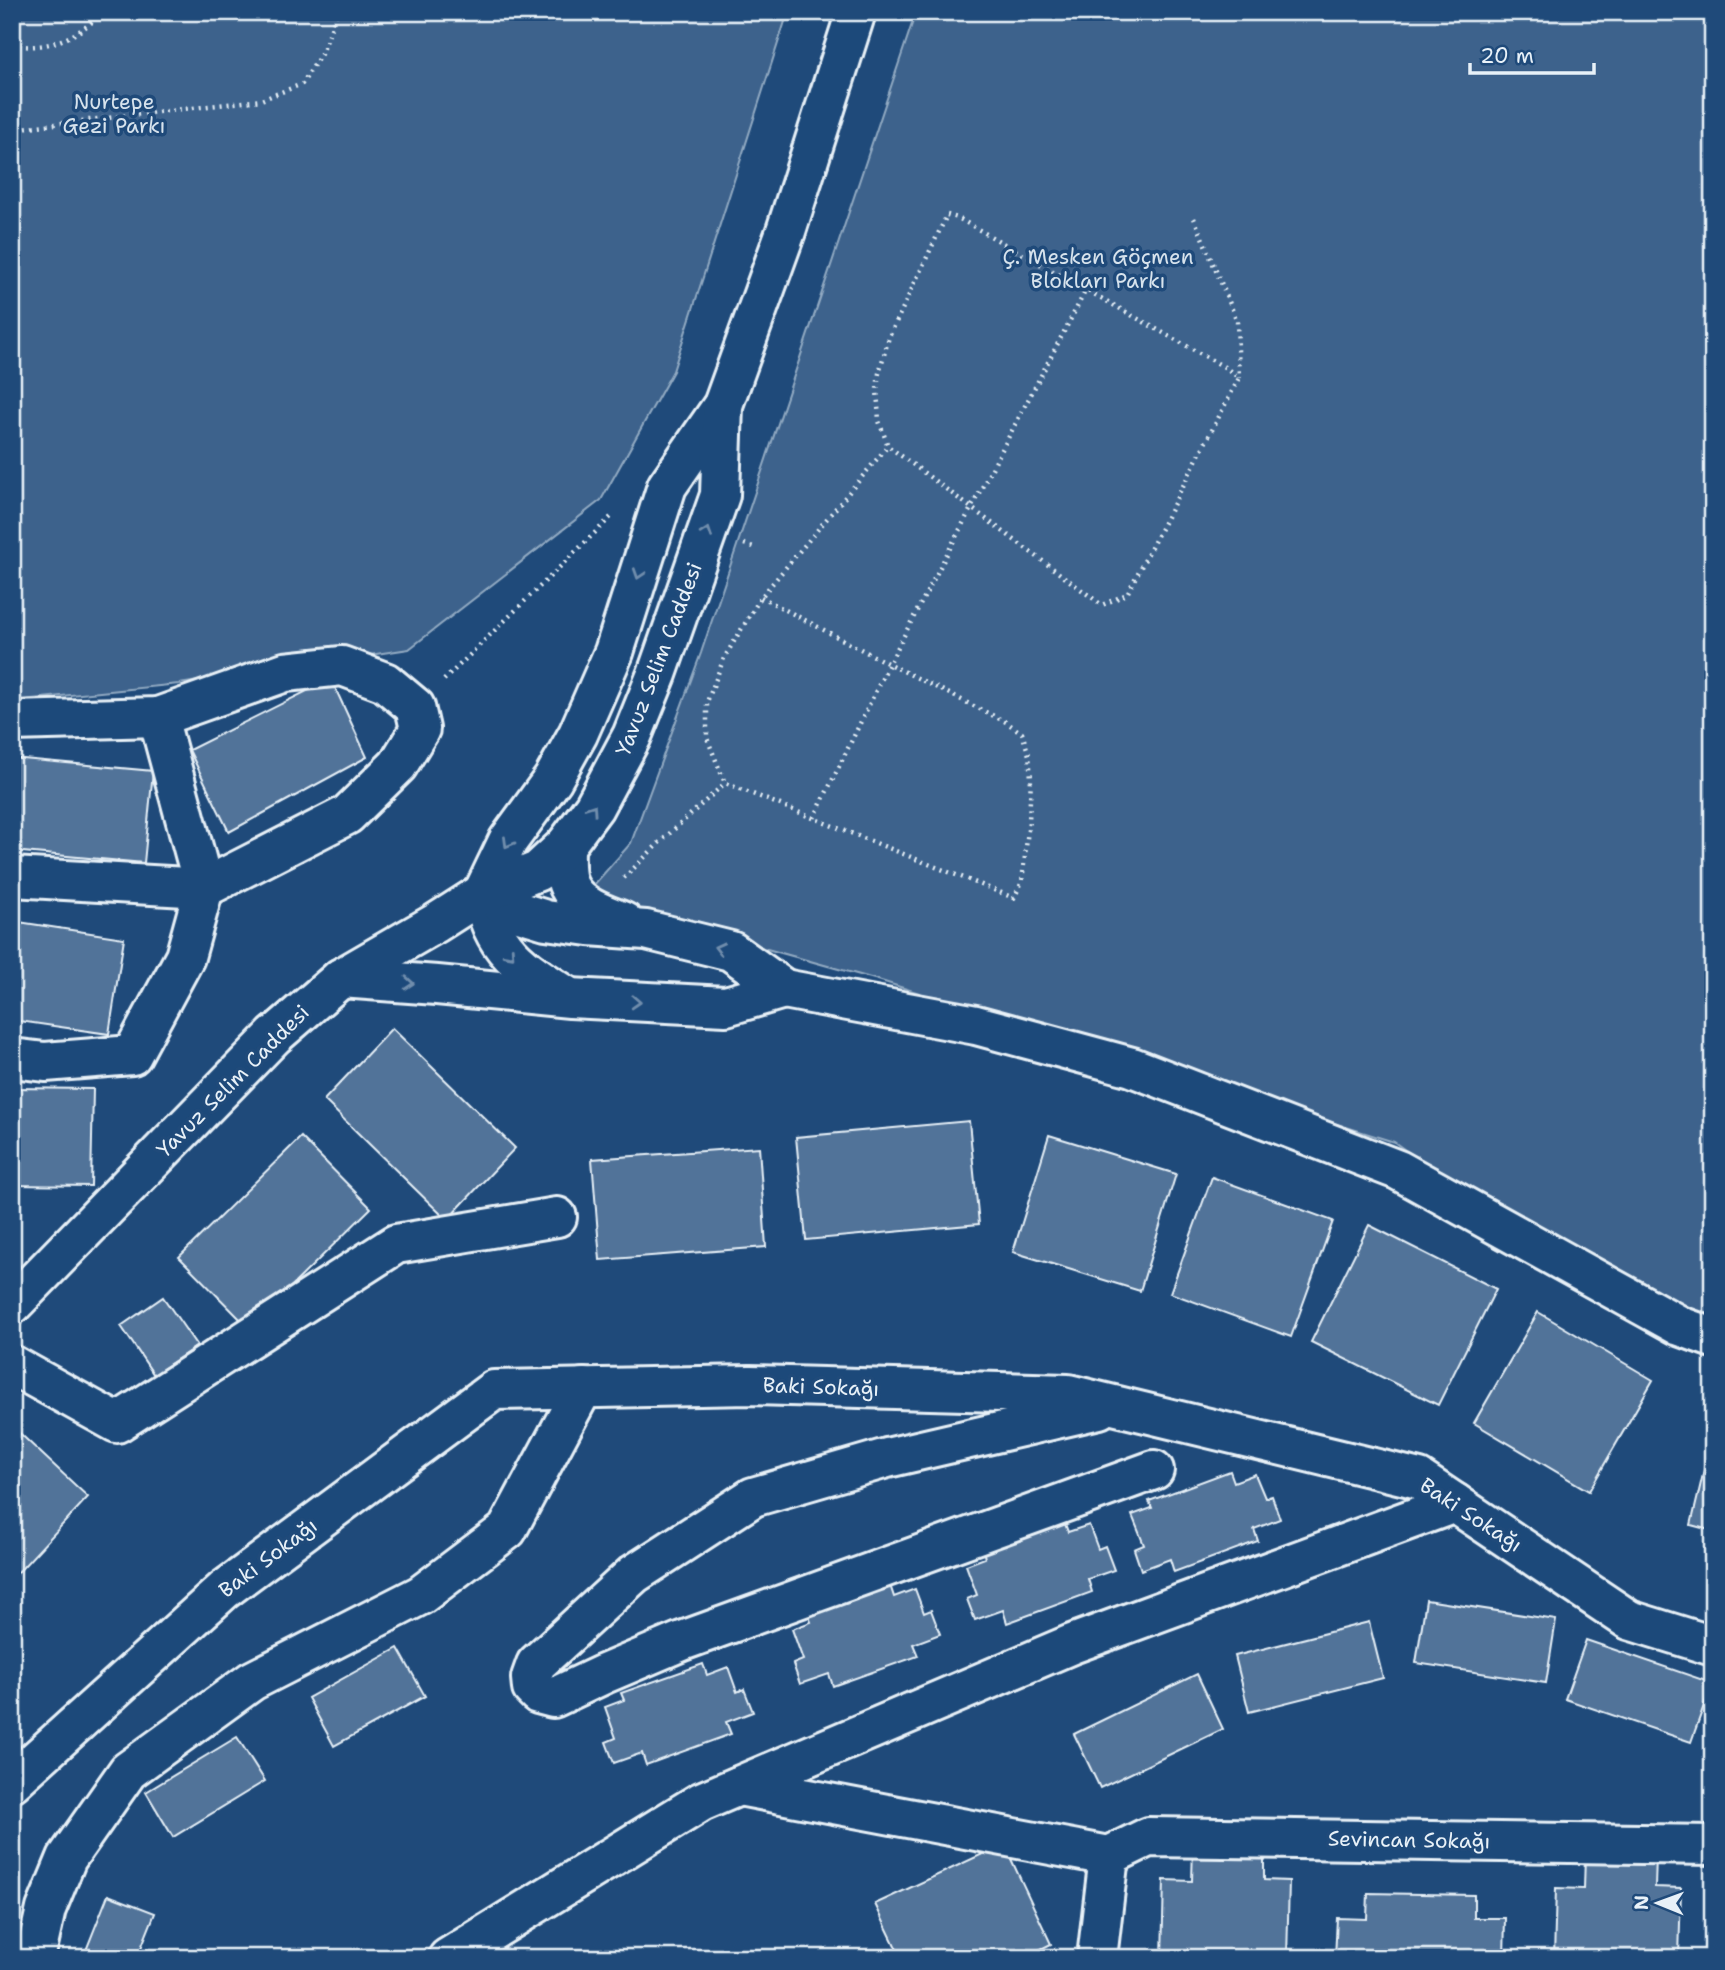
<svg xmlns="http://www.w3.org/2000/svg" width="1725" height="1970" font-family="'Shantell Sans',sans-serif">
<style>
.green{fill:#3c628c;stroke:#92aac2;stroke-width:2}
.building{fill:#517399;stroke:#e8f1f8;stroke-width:2}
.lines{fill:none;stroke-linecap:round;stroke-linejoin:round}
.minor-casing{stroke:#e8f1f8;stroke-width:44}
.path{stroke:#e8f1f8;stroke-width:4.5;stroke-dasharray:2 5;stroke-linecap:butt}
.minor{stroke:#1f4a7a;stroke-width:38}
.oneway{stroke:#6f8dac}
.labels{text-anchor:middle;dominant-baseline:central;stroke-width:7;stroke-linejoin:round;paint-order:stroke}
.park-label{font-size:21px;fill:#d7e3ed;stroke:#1f4a7a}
.street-label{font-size:21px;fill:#e8f1f8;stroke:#1f4a7a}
</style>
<rect width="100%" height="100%" fill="#1f4a7a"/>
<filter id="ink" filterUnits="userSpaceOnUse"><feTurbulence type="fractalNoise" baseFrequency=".0143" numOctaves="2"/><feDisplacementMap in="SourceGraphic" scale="14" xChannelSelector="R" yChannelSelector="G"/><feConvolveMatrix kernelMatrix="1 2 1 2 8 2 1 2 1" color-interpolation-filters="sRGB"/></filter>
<g filter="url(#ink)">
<g class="green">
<path d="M12 12H788L673 371 601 500 409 649 179 684 12 701Z"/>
<path d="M916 12H1713V1342L1647 1326 1394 1142 878 980 613 906 592 887 631 843 701 653Z"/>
</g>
<g class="building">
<path d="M331 679 367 757 229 832 189 750Z"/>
<path d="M12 758 153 771 144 863 12 851Z"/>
<path d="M12 921 124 938 109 1034 12 1020Z"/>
<path d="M392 1028 515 1148 447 1220 324 1100Z"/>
<path d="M12 1088 93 1089 91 1186 12 1185Z"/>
<path d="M969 1121 979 1224 806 1240 796 1137Z"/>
<path d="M1049 1135 1176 1174 1140 1291 1013 1252Z"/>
<path d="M301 1137 371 1208 249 1328 179 1257Z"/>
<path d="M759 1147 766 1247 600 1260 592 1159Z"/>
<path d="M1212 1177 1333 1221 1291 1337 1170 1293Z"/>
<path d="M1369 1225 1496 1289 1438 1405 1311 1342Z"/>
<path d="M163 1297 197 1346 154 1375 121 1326Z"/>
<path d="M1538 1312 1653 1380 1589 1491 1474 1423Z"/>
<path d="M12 1426 88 1497 12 1579Z"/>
<path d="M1713 1432V1531L1691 1525Z"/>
<path d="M1230 1471 1234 1482 1255 1474 1265 1498 1272 1496 1280 1519 1254 1529 1258 1541 1174 1572 1170 1559 1141 1570 1134 1549 1144 1545 1132 1515 1152 1508 1149 1501Z"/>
<path d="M1064 1521 1068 1532 1089 1525 1098 1549 1105 1546 1114 1570 1088 1579 1092 1592 1007 1623 1003 1610 975 1620 967 1599 977 1595 966 1565 985 1558 983 1551Z"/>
<path d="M890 1585 894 1597 915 1589 924 1613 931 1610 940 1634 913 1644 918 1656 833 1686 829 1674 800 1684 793 1664 803 1660 792 1629 811 1622 808 1615Z"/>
<path d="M1426 1600 1556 1620 1546 1683 1416 1663Z"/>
<path d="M1369 1622 1383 1678 1249 1712 1235 1656Z"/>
<path d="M1586 1640 1712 1683 1691 1742 1565 1699Z"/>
<path d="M398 1648 425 1696 334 1746 308 1698Z"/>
<path d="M703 1664 707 1675 728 1667 737 1692 744 1689 753 1712 726 1722 731 1734 646 1765 642 1753 614 1763 606 1742 616 1738 605 1707 624 1700 621 1693Z"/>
<path d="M1197 1674 1223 1729 1100 1788 1074 1734Z"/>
<path d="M237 1737 265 1781 173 1837 146 1792Z"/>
<path d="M1004 1844 1051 1944 1023 1958H901L875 1904Z"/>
<path d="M1193 1847 1264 1849V1880L1289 1881 1287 1958H1162L1164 1880 1192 1881Z"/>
<path d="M1585 1855 1656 1856 1655 1887 1681 1888 1679 1958H1554L1556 1888 1584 1889Z"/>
<path d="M1368 1893 1474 1895V1918H1505L1504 1958H1335L1337 1918 1367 1919Z"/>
<path d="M108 1895 155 1913 137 1958H83Z"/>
</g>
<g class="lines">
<defs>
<g id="minor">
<path d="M12 721 158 717 285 672 342 666 385 682 415 707 420 729 398 765 347 815 204 888 12 877"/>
<path d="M565 846C565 860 563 878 571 890 582 908 607 915 624 922"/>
<path d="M483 893 508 841 553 779 578 734 614 652 667 486 723 405 786 231 856 12"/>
<path d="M483 893C490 948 522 968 565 995"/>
<path d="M341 978 437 985 570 998 726 1006 784 989 731 951 646 930 589 926 546 920 513 910 483 893"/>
<path d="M784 989 976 1025 1132 1067 1398 1170 1680 1326 1713 1338"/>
<path d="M12 1058 45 1062 132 1055 185 957 204 888 158 717"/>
<path d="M12 1305 274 1036 341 978 436 923 483 893 538 871 565 846 594 807 632 736 657 674 720 495 723 405"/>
<path d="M12 1365 117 1423 396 1244 557 1217"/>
<path d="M1099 1409 887 1458 753 1497 634 1574 536 1664 531 1678 532 1688 538 1694 553 1698 604 1674 682 1641 1154 1470"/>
<path d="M12 1782 224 1590 494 1390 750 1385 1068 1394 1419 1479 1629 1620 1713 1646"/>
<path d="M739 1786 1109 1856"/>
<path d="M1109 1856 1148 1837 1713 1845"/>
<path d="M35 1958 46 1909 67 1858 128 1771 252 1681 421 1595 507 1530 583 1388"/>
<path d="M448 1958 701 1802 1072 1644 1455 1503"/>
<path d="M1097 1958 1109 1856"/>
</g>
</defs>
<use href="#minor" class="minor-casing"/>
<g class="path">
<path d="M12 45C48 51 78 37 103 12"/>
<path d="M12 129 261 100 302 84 323 51 337 12"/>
<path d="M947 215 958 218 1226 368 1239 378 1127 594 1102 605 888 446 879 421 877 389 879 373 889 337Z"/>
<path d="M1194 218 1237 321 1239 378"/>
<path d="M744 544 757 548"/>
<path d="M761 597 889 664 1006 722 1022 733 1029 755 1031 778 1029 821 1022 882 1014 898 725 783 707 738V702L724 658 761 597 888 446"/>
<path d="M444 680 613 515"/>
<path d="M814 818 889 664 1086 290"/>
<path d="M624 878 658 844 725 783"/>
</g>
<use href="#minor" class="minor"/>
</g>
<defs><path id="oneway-chevron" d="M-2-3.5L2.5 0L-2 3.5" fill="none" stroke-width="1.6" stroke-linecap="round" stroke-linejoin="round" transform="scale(1.75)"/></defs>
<g class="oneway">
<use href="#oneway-chevron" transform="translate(707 532) rotate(-71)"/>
<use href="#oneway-chevron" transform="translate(639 574) rotate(108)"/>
<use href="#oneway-chevron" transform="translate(592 809) rotate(-56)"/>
<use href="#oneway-chevron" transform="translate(508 843) rotate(120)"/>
<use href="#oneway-chevron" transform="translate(719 948) rotate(-166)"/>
<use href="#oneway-chevron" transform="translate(510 954) rotate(48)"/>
<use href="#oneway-chevron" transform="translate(409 983) rotate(4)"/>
<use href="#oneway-chevron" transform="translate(636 1002) rotate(3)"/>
</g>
</g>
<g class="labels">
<g class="park-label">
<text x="114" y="102">Nurtepe<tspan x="114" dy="24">Gezi Parkı</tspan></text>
<text x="1098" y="257">Ç. Mesken Göçmen<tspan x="1098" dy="24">Blokları Parkı</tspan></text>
</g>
<g class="street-label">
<text transform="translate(659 659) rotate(-69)">Yavuz Selim Caddesi</text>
<text transform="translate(233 1081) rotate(-45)">Yavuz Selim Caddesi</text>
<text transform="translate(821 1387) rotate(2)">Baki Sokağı</text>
<text transform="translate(1471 1515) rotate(33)">Baki Sokağı</text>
<text transform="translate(268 1558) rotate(-37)">Baki Sokağı</text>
<text transform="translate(1409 1840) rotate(1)">Sevincan Sokağı</text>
</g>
</g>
<rect width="1725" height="1970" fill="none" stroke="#1f4a7a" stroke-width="42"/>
<rect x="21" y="21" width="1683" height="1928" fill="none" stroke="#e8f1f8" stroke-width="2.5" filter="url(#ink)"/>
<g transform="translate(1658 1903) rotate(271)" stroke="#1f4a7a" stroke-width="5" paint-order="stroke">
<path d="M0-5L12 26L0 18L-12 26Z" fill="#e8f1f8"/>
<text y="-10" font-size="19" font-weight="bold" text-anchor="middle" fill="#e8f1f8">N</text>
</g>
<path d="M1470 63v10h124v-10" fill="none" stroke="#e8f1f8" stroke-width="3.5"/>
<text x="1480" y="63" font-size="21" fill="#e8f1f8" stroke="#1f4a7a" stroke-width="5" paint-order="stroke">20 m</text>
</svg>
